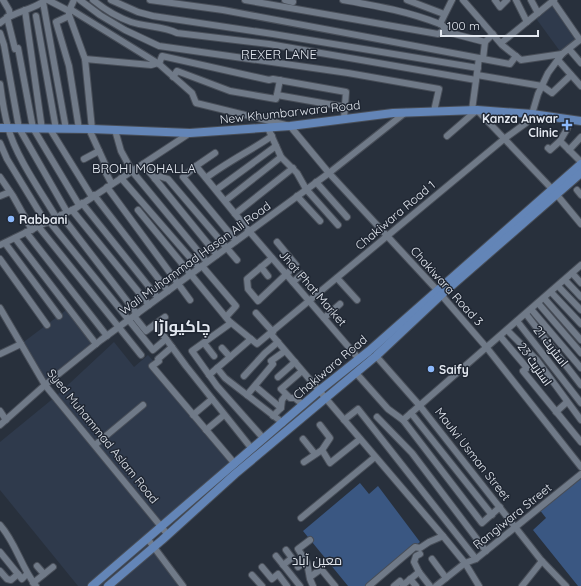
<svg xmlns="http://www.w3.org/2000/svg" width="581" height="586" font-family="Quicksand,Cairo,sans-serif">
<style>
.built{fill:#2f3a4c}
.green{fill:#3a5782}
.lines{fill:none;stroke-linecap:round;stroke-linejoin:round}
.minor-casing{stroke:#484e58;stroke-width:8}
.major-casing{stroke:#484e58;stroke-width:10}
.minor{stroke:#707a88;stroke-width:6}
.major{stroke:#6385b7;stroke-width:8}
.poi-dot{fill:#8cb9fc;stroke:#1f2632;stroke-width:1.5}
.labels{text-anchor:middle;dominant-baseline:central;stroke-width:3;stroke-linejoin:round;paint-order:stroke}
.street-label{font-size:12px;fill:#e3e8f0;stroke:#1f2632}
.poi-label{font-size:12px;font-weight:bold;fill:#e3e8f0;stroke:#1f2632;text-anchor:start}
.neighbourhood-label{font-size:13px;fill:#e3e8f0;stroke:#1f2632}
.district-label{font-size:16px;font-weight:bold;fill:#e3e8f0;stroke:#1f2632}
</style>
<rect width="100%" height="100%" fill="#28303c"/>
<g class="built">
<path d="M553 3 580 40 562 54 535 17Z"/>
<path d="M69 308 96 344 45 385 21 344Z"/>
<path d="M114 342 134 367 148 355 155 363 152 366 235 465 148 539 185 586H78L0 490V442L55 397Z"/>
</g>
<g class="green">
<path d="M581 474V586H578L533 530 546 518 539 509Z"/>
<path d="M360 483 369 494 378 486 420 542 369 586H348L303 531Z"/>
</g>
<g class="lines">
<defs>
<g id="minor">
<path d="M3 0 9 10 10 15"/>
<path d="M48 0 69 11"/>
<path d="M74 0 69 11V15L85 59 92 129"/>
<path d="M80 0 100 15 125 30 159 46 348 73 439 89 434 111"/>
<path d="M93 0C104 9 117 17 131 22 146 27 164 26 177 33L269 44 476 80"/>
<path d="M111 0 138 12 153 16 273 34 478 68"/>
<path d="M150 0 223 10 479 58"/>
<path d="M245 0 438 34 443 31"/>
<path d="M285 0 293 2"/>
<path d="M343 0C377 6 407 11 440 24"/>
<path d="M407 0 444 14"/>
<path d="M452 0 440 24 445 27 443 31 485 42"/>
<path d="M463 0 502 45 521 60 562 54"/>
<path d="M495 0 500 7 507 0"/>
<path d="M516 0 527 22"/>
<path d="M531 0 538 13"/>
<path d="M553 1 580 40"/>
<path d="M43 2 66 129"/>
<path d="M70 9 159 64 192 93 196 103 290 126 329 173 437 290 487 348 581 467"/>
<path d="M25 10 42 129"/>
<path d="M36 16 56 129"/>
<path d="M69 16 56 22 69 66 79 129"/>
<path d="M7 17 15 49 18 48 33 128 79 205"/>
<path d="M0 23C13 11 31 11 44 1"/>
<path d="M0 33 4 45 19 128 67 212"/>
<path d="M501 43 554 0"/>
<path d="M569 49 581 63"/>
<path d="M85 59 151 65 158 63"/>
<path d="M483 59 510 64 516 56"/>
<path d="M558 60 581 86"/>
<path d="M159 64 162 56 269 80 273 79 346 92 344 119"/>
<path d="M477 75 542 86 552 93 571 75"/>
<path d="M173 77 177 71 230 91 276 99 280 80"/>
<path d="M0 84C2 99 4 113 8 127 15 155 41 192 56 217"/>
<path d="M277 95 345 107"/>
<path d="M472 110 479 58 483 59 485 42 493 34"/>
<path d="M570 119 567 129 560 141 581 162"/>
<path d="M268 128 281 157 297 173 306 189 338 225"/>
<path d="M50 129 92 197"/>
<path d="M89 129 105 164 102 166 112 184"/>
<path d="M115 130 121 151 132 171 207 262"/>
<path d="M447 136 477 110 552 189 581 224"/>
<path d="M0 143 7 159 46 223"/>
<path d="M548 148 550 150 560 141"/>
<path d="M569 150 581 137"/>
<path d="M215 153 196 166 183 177 236 241"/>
<path d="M84 159 99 151"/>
<path d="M143 164 217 255"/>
<path d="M196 166 249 231 359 359"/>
<path d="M0 177 13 196 32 230"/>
<path d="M121 178 199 268"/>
<path d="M206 178C227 162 250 151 272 136"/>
<path d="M155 179 159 176 168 179 237 260"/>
<path d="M316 182 347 217"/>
<path d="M107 187 190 300"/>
<path d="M216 190 276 146"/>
<path d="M577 190 581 195"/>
<path d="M94 195 168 291"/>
<path d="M0 196 10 192"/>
<path d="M297 196 320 221"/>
<path d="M225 201 281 157"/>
<path d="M82 203 158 298"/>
<path d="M72 210 149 305"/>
<path d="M138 210 229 321 257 344 504 139 526 123 532 114 538 94 548 73 562 54 581 39"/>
<path d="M235 214 293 168"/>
<path d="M61 215 137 314"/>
<path d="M49 221 153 350 166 339"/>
<path d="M38 226 141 355"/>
<path d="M26 232 107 336"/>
<path d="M15 238 96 344"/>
<path d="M5 243 59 316"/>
<path d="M0 245 76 208 190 133"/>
<path d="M272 258 247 279 248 289 258 301 296 265 277 242"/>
<path d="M0 259 47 325"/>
<path d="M202 266 236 306 226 317"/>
<path d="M261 267 268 276"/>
<path d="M572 273 581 283"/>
<path d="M337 278 357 300"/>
<path d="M565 280 581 297"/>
<path d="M293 282 302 274"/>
<path d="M558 286 581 310"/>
<path d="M551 292 581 324"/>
<path d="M544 298 581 340"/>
<path d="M538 303 581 353"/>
<path d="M0 308 45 385 168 535"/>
<path d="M531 309 581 368"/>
<path d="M256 313 273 332"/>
<path d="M526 314 581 385"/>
<path d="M134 316 146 331 165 317"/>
<path d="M324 318 340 304"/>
<path d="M517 321 581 403"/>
<path d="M231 323 192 351 217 386 264 439"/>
<path d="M155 324 186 366 252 449"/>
<path d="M507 330 537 360 581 420"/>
<path d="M271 334 443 536 465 563 479 586"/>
<path d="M500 336 527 368 523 371 581 442"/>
<path d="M204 343 214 356"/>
<path d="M172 347 158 359 159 361 152 366 235 464"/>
<path d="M222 348 230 357"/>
<path d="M0 354 21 344"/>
<path d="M376 356 420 406 541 560 566 586"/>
<path d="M217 368 225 378 283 423"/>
<path d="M302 371 281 389 290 398H295L303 405"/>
<path d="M356 373 388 409 403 420 482 523 500 507"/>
<path d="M209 375 251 339"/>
<path d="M244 376 265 353 278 342"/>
<path d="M278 377 295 362"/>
<path d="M255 386 281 408"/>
<path d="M247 395 273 364 271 361 285 351"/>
<path d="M0 411 6 420"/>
<path d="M556 412 567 402"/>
<path d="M411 413 492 515"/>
<path d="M193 415 212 399"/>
<path d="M273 416 281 408 282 400 286 395"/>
<path d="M377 417 412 453 486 551"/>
<path d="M344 420 358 409 476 559"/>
<path d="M403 420 581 265"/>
<path d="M0 425 45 385 101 340 329 173 406 112"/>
<path d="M320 425 330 438 322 450 330 463 360 439"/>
<path d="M206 430 224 415"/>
<path d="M303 439 315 454"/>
<path d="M95 445 143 405"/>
<path d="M304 462 322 450"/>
<path d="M301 518 375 457"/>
<path d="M0 525C16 543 21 567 36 586"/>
<path d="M147 538 183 586"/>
<path d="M310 540 298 549 307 563 310 579 313 586"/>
<path d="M0 552 22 579 27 574"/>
<path d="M420 554 416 556 414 562 419 572 430 586"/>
<path d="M276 556 300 586"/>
<path d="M432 559 446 578"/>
<path d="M283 565 292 558 286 550"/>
<path d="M37 566 44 574"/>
<path d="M262 567 272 579 278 574 287 586"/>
<path d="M298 567 306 561"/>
<path d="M0 571 7 579 11 580 18 574"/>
<path d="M252 575 262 586"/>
<path d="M310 577 321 569 335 586"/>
<path d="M410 579 416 586"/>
<path d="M33 583 53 567"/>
<path d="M369 586 415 547 420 548 429 542 443 536"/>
<path d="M394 586 400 581 403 585 419 572"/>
<path d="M436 586 465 563 476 559 581 474"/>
<path d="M522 586 542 561"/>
</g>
<g id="major">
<path d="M0 128 92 129 190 133 290 126 393 113 477 110 532 114 581 121"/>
<path d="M92 586 320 390 369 351 581 164"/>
<path d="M108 586 162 540 235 474 376 356 441 295 581 173"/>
</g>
</defs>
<use href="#minor" class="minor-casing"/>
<use href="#major" class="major-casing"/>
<use href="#minor" class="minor"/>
<use href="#major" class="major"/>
</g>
<g class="poi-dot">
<path d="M565 119h4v4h4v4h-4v4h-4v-4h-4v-4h4z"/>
<circle cx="11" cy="219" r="4"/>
<circle cx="431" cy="369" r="4"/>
</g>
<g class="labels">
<g class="street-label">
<text transform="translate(290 112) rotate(-6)">New Khumbarwara Road</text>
<text transform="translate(395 215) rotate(-40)">Chakiwara Road 1</text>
<text transform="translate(195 258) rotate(-36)">Wali Muhammad Hasan Ali Road</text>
<text transform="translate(447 286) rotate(48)">Chakiwara Road 3</text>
<text transform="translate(313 288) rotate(49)">Jhat Phat Market</text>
<text transform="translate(551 346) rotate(52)">اسٹریٹ 21</text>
<text transform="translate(535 364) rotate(55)">اسٹریٹ 23</text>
<text transform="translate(330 367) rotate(-40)">Chakiwara Road</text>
<text transform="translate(103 436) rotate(51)">Syed Muhammad Aslam Road</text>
<text transform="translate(473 454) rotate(52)">Maulvi Usman Street</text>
<text transform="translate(512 516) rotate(-39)">Rangiwara Street</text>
</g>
<g class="poi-label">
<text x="558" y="118" text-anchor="end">Kanza Anwar<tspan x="558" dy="14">Clinic</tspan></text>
<text x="19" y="219">Rabbani</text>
<text x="439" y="369">Saify</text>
</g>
<g class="neighbourhood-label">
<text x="279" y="54">REXER LANE</text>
<text x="144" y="168">BROHI MOHALLA</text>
<text x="317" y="560">معین آباد</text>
</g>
<g class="district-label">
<text x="182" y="326">چاکیواڑا</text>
</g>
</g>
<path d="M441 30v6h97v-6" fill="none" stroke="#e3e8f0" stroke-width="2"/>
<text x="447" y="30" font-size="12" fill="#e3e8f0" stroke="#1f2632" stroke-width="3" paint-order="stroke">100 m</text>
</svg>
